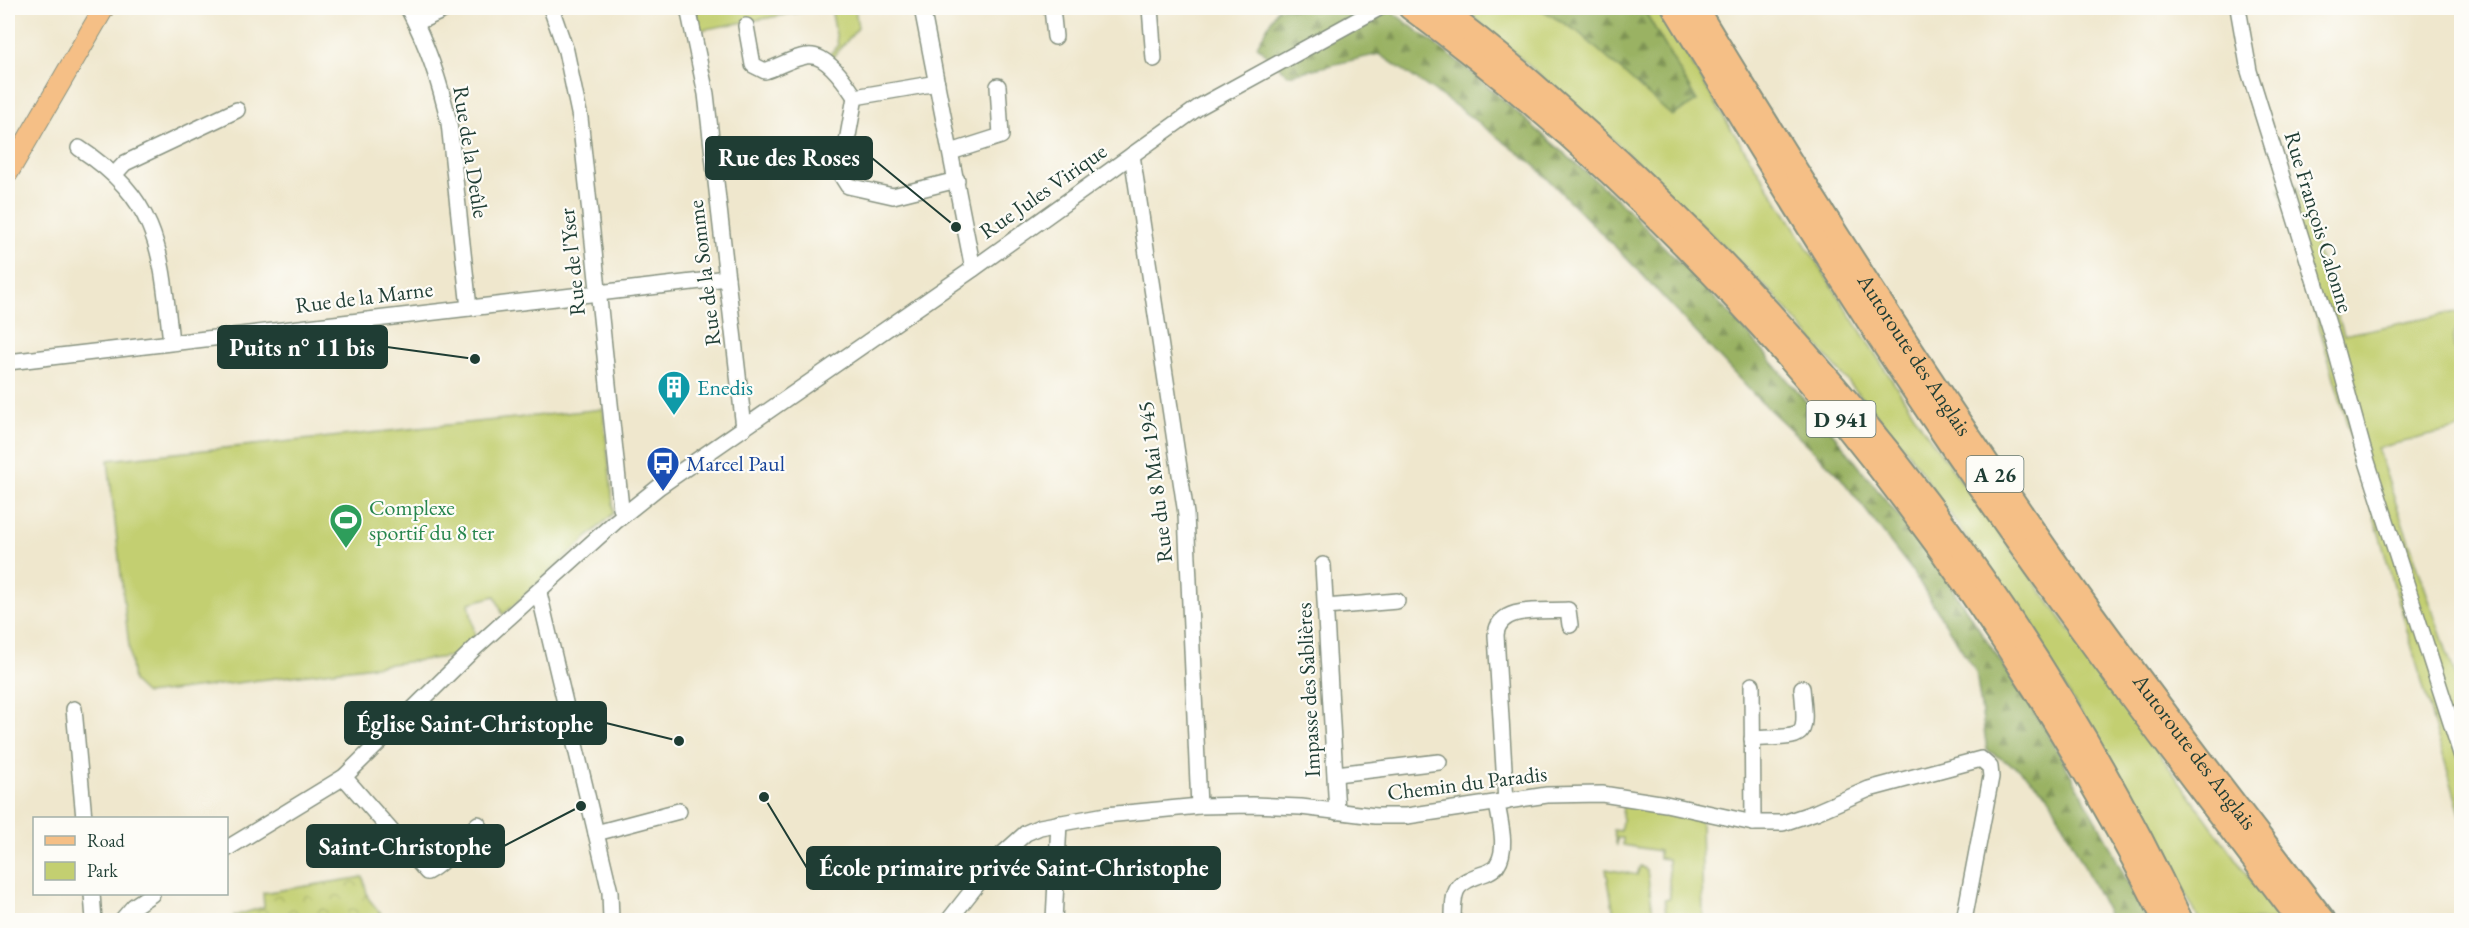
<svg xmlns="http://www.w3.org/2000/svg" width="2469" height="928" font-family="'EB Garamond',serif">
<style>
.green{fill:#c3cf71;stroke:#718652;stroke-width:1.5}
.forest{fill:url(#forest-firs);stroke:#5c784c;stroke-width:1.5}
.park{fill:url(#park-crowns);stroke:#718652;stroke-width:1.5}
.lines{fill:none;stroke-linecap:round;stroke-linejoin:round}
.minor-casing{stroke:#879280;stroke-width:18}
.major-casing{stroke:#879280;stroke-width:22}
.highway-casing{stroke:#879280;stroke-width:26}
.minor{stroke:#fff;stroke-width:15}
.major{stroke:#f5bf86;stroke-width:20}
.highway{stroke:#f5bf86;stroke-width:22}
.labels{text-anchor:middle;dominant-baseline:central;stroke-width:4.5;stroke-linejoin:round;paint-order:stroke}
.shield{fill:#fdfcf7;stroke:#62766e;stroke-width:1.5}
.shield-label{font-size:21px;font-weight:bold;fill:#1f3d34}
.street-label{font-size:22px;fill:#1f3d34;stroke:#fdfcf7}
.culture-label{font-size:22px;fill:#0d838f;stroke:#fdfcf7;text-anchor:start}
.transit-label{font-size:22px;fill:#164399;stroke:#fdfcf7;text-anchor:start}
.leisure-label{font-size:22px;fill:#27864d;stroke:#fdfcf7;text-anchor:start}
.leader{fill:none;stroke:#1f3d34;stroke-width:2}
.callout-dot{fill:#1f3d34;stroke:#fdfcf7;stroke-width:2}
.callout{fill:#1f3d34;stroke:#1f3d34;stroke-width:2}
.callout-label{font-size:24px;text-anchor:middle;font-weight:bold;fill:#fff}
</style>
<defs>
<pattern id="forest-firs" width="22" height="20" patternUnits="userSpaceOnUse" patternTransform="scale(1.5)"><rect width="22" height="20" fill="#9ab263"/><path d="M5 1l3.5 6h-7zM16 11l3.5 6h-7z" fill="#7d9252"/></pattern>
<pattern id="park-crowns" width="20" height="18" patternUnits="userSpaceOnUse" patternTransform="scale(1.5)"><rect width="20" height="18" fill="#c3cf71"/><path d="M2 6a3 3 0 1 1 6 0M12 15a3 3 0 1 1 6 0" fill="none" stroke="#9ea95e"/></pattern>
</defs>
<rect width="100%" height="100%" fill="#fdfcf7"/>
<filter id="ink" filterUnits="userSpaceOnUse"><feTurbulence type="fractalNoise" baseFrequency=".0167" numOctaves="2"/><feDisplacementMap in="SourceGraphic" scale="12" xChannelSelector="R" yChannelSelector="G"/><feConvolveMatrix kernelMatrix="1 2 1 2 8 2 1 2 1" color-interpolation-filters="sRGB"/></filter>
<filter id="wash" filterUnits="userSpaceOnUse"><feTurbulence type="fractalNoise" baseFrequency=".008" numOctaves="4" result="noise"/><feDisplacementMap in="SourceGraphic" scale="24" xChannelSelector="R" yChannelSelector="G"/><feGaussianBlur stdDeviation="1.35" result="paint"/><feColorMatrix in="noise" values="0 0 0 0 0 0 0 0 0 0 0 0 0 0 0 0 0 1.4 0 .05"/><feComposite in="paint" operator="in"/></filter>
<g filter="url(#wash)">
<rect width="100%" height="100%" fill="#efe7cd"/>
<g class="green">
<path d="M693 8H822L701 30Z"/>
<path d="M831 8H855L858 28 832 58 829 55 838 45Z"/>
<path d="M1463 8H1539L1577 31 1672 115 1697 101 1643 8H1659L1725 119 1924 430 2280 920H2199L2149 820 2027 628 1908 452 1775 296 1605 132Z"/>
<path d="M2296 184 2344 335 2461 311V320L2453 337 2454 348 2461 359V428L2377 448 2461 693V817L2279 188Z"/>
<path d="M603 409 614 513 503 615 495 596 469 603 475 636 455 656 146 694 133 682 108 460Z"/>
<path d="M1623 804 1701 820 1703 920H1666L1665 899 1670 898 1668 859 1659 858V851L1623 845V838H1617V846L1613 830 1621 831Z"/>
<path d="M1640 866 1647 870 1654 920H1615L1606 869 1637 875Z"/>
</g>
<g class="forest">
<path d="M1278 8H1387L1464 66 1619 201 1738 322 1831 431 1934 561 2044 727 2100 826 2146 920H2111L2049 796 2019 769 1987 750 1976 672 1911 569 1837 473 1757 398 1638 270 1532 163 1453 104 1379 54 1288 75 1257 46Z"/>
<path d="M1539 8H1643L1697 101 1672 116 1577 31Z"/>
</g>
<path class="park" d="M363 877 368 898 386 920H234V916L264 907 263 893Z"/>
</g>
<g filter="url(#ink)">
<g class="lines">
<defs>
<g id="minor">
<path d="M408 8C427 44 440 82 449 123L469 308"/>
<path d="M551 8 566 51 580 118 621 508 625 514"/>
<path d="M688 8 706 94 744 428"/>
<path d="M922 8 973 269"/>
<path d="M1052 8 1055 37"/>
<path d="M1150 8 1154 59"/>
<path d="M2238 8 2249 71 2333 340 2363 449 2462 757"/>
<path d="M416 23 448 8"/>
<path d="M746 26 753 65 765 71C778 67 792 58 806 56 826 52 846 83 855 97L937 83"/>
<path d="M855 97 841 175 848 186 893 196 957 180"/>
<path d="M79 148C161 202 161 253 171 342"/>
<path d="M951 152 1001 136 998 86"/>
<path d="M1132 155 1186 514 1199 806"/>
<path d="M114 175 125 163 237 110"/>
<path d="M8 362 727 278"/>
<path d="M1323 565 1337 812"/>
<path d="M539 593 610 892 611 920"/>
<path d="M1326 607 1397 601"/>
<path d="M1752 685 1753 823"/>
<path d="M74 709 84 818"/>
<path d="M1752 739C1805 735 1808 744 1802 688"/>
<path d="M1336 774 1439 762"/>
<path d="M344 777 427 872C446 862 461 840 478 824"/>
<path d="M1506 802 1496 635C1498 604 1545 612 1568 610L1570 625"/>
<path d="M596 833 679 811"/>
<path d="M226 849 344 777 475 648 615 522 660 486 973 269 1199 107 1379 8"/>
<path d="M92 894 94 920"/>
<path d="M122 920 134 906 152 894"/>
<path d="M949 920 997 859 1026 833 1040 827 1106 815 1199 806 1253 805 1301 807 1375 816H1407L1547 795 1602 794 1666 804 1753 823H1783L1816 812 1869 789 1981 759 1990 767 1991 777 1964 920"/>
<path d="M1054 920 1059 823"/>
<path d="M1453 920C1453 888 1455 883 1486 873 1490 871 1495 869 1497 865 1508 849 1500 822 1497 804"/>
</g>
<path id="major" d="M8 173 104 8"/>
<g id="highway">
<path d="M1410 8C1663 193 1875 435 2041 700 2085 772 2128 845 2164 920"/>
<path d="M1439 8C1495 48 1547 95 1599 142 1839 360 2043 626 2181 920"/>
<path d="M1674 8C1751 134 1828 262 1910 385 2032 569 2166 745 2299 920"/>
<path id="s1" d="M1696 8C1811 197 1930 383 2057 564 2142 685 2234 802 2324 920"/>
</g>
</defs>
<use href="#minor" class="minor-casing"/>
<use href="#major" class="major-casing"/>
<use href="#highway" class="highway-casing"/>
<use href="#minor" class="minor"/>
<use href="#major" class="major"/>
<use href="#highway" class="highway"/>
</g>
</g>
<defs>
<symbol id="building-pin" viewBox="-11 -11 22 30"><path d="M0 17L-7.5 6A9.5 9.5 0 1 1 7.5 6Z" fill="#0f9aa8" stroke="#fdfcf7"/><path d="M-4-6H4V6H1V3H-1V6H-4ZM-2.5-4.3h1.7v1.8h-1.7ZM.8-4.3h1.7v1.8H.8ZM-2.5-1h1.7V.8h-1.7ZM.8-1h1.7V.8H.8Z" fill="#fff"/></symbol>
<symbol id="bus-pin" viewBox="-11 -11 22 30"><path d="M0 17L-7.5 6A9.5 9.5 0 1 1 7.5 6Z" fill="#1a4fb4" stroke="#fdfcf7"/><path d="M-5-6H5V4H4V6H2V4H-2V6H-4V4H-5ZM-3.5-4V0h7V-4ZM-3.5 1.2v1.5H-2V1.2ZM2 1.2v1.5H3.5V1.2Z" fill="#fff"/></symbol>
<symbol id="stadium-pin" viewBox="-11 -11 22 30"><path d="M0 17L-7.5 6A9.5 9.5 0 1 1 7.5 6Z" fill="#2e9e5b" stroke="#fdfcf7"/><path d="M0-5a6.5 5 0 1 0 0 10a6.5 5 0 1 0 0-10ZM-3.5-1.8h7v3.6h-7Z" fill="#fff"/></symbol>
</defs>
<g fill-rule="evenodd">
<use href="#building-pin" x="655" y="368" width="38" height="52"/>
<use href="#bus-pin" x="644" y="444" width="38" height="52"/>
<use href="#stadium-pin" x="327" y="501" width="38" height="52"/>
</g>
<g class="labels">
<g class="shield">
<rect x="1806.5" y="401" width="69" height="36" rx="4.5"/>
<rect x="1966.5" y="456" width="57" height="36" rx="4.5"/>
</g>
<g class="shield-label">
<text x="1841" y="419">D 941</text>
<text x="1995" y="474">A 26</text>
</g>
<g class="street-label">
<text transform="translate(471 152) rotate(81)">Rue de la Deûle</text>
<text transform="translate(1043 191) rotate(-35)">Rue Jules Virique</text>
<text transform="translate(2319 222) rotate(73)">Rue François Calonne</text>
<text transform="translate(572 262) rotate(-96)">Rue de l'Yser</text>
<text transform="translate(704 273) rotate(-97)">Rue de la Somme</text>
<text transform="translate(364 297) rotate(-7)">Rue de la Marne</text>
<text stroke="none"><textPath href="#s1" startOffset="410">Autoroute des Anglais</textPath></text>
<text transform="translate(1155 482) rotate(-97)">Rue du 8 Mai 1945</text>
<text transform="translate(1308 690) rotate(-93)">Impasse des Sablières</text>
<text stroke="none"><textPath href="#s1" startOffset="896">Autoroute des Anglais</textPath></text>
<text transform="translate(1467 783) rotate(-7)">Chemin du Paradis</text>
</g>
<g class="culture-label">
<text x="697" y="387">Enedis</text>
</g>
<g class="transit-label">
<text x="686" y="463">Marcel Paul</text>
</g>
<g class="leisure-label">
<text x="369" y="507">Complexe<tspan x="369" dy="25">sportif du 8 ter</tspan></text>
</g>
</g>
<path class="leader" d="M956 227L872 158M475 359L387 347M679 741L606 723M581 806L504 846M764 797L807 868"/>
<g class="callout-dot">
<circle cx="956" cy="227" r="6"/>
<circle cx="475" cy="359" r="6"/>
<circle cx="679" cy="741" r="6"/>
<circle cx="581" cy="806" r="6"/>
<circle cx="764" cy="797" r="6"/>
</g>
<g class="callout">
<rect x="706" y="137" width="166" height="42" rx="6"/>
<rect x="218" y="326" width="169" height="42" rx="6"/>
<rect x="345" y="702" width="261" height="42" rx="6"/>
<rect x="307" y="825" width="197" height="42" rx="6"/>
<rect x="807" y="847" width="413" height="42" rx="6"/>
</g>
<g class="callout-label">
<text x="789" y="166">Rue des Roses</text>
<text x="302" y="356">Puits n° 11 bis</text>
<text x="475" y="732">Église Saint-Christophe</text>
<text x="405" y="855">Saint-Christophe</text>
<text x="1014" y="876">École primaire privée Saint-Christophe</text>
</g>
<rect width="2469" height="928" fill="none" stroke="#fdfcf7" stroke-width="30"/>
<rect x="33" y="817" width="195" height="78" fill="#fdfcf7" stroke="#a4b0a9" stroke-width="1.5"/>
<rect x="45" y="836" width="30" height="9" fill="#f5bf86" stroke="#a4b0a9" stroke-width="1.5"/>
<text x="87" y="847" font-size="18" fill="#1f3d34">Road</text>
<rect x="45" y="862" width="30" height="18" fill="#c3cf71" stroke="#a4b0a9" stroke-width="1.5"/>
<text x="87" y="877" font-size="18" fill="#1f3d34">Park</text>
</svg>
